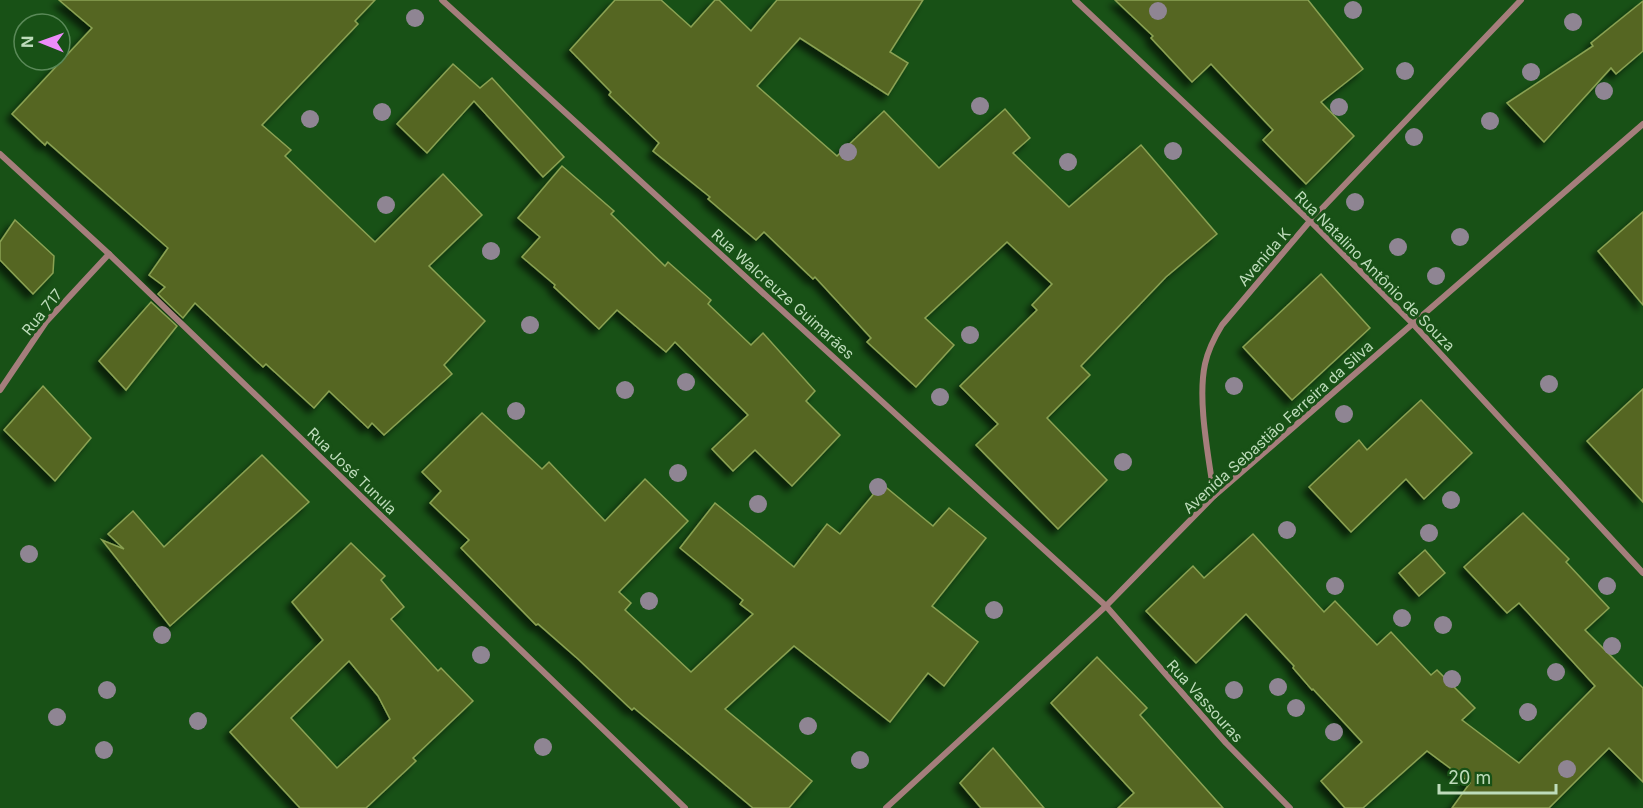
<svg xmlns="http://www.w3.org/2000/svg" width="1643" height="808" font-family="Inter,sans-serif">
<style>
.building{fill:#546622;stroke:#8ba253;stroke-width:1.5;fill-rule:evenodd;filter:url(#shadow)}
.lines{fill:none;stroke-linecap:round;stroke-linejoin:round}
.street{stroke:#a57e7c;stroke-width:6}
.tree{fill:#8f8593}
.labels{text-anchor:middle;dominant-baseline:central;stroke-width:6;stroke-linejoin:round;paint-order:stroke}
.street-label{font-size:15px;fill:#bedcbb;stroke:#185116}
</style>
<defs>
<filter id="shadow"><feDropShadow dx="-5.5" dy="5.5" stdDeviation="3" flood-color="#0009"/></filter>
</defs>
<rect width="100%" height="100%" fill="#185116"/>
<g class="building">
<path d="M59 0H375L355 21 358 24 262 125 291 150 285 156 375 242 443 174 482 215 429 266 485 321 444 365 452 374 384 435 372 423 368 428 329 391 314 408 266 364 263 367 195 303 183 318 158 294 165 287 149 275 168 248 47 142 45 145 12 114 92 28Z"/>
<path d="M615 0H661L691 27 715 0H719L751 31 777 0H923L890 52 908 63 888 95 800 38 757 86 837 156 884 111 939 168 1005 109 1030 138 1013 153 1069 207 1141 145 1217 234 1166 277 1081 366 1090 375 1047 418 1107 480 1058 529 976 445 998 424 960 386 1037 310 1032 305 1052 284 1007 242 925 318 954 345 916 387 867 342 871 338 815 277 813 279 764 232 756 240 708 199 710 197 653 151 659 143 609 95 611 92 570 50Z"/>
<path d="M1115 0H1308L1363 69 1321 102 1354 136 1306 184 1263 140 1273 130 1211 64 1192 82 1151 38 1153 36Z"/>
<path d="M1643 1V51L1616 74 1611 68 1544 142 1507 103 1593 46 1591 43Z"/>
<path d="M453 64 480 88 492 78 564 157 543 177 474 101 427 153 397 124Z"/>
<path d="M562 166 614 211 611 214 665 266 668 262 711 300 708 304 751 345 763 333 815 391 806 401 840 435 792 486 755 450 733 471 712 449 748 415 675 342 666 352 617 310 599 329 554 287 555 285 522 257 540 237 518 218Z"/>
<path d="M1643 212V305L1598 251Z"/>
<path d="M15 220 54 256 53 273 33 294 0 260V242Z"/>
<path d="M1321 274 1370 328 1292 400 1243 347Z"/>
<path d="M151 302 177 326 126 390 99 361Z"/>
<path d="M43 386 91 438 55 481 4 430Z"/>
<path d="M1643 389V502L1587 441Z"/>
<path d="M1421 400 1472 453 1424 499 1406 479 1351 532 1309 487 1359 440 1367 450Z"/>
<path d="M482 413 542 469 549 462 605 521 645 479 688 521 619 592 631 603 625 610 691 672 753 614 740 604 743 600 680 548 715 503 794 567 827 524 840 534 882 484 933 526 949 508 986 538 932 606 978 642 944 686 928 673 890 722 794 646 725 709 812 781 789 808H753L634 708 632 710 578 659 538 624 536 625 461 548 469 540 430 503 441 491 422 472Z"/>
<path d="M262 455 309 502 170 626 102 540 124 549 108 534 133 511 164 547Z"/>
<path d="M1523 513 1569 559 1566 562 1609 608 1585 630 1643 688V782L1609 748 1549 808H1452L1470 783 1427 751 1363 808H1345L1321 781 1362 742 1313 689 1312 690 1293 668 1294 666 1246 614 1196 663 1146 611 1193 566 1204 578 1253 534 1324 612 1335 601 1377 645 1391 632 1431 675 1437 670 1475 708 1462 720 1519 763 1595 686 1519 603 1507 613 1464 567Z"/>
<path d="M351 543 385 576 381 580 404 607 391 619 438 671 441 668 473 701 413 758 416 761 366 808H300L230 732 323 640 292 602ZM349 661 378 696 390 719 337 768 291 718Z"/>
<path d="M1425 550 1445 573 1419 596 1399 573Z"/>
<path d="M1097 657 1147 708 1140 715 1223 808H1118L1134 793 1051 703Z"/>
<path d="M993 748 1044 808H981L960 783Z"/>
</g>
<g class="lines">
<g class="street">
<path d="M442 0 1106 606 1226 743 1290 808"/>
<path d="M1075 0 1310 221 1413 324 1643 573"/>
<path d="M0 154 109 254 685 808"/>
<path d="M0 390 46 322 109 254"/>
<path d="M1214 496C1209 458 1197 401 1205 364 1208 350 1214 338 1222 325L1310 221 1521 0"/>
<path d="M886 808 1106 606 1214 496 1643 124"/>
</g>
</g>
<g class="tree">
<circle cx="1353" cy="10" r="9"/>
<circle cx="1158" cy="11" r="9"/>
<circle cx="415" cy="18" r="9"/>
<circle cx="1573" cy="22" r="9"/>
<circle cx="1405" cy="71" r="9"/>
<circle cx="1531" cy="72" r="9"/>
<circle cx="1604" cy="91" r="9"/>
<circle cx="980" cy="106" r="9"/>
<circle cx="1339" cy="107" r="9"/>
<circle cx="382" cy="112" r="9"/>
<circle cx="310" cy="119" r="9"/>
<circle cx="1490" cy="121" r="9"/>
<circle cx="1414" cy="137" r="9"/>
<circle cx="1173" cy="151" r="9"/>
<circle cx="848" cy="152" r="9"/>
<circle cx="1068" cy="162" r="9"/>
<circle cx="1355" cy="202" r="9"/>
<circle cx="386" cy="205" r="9"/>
<circle cx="1460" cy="237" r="9"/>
<circle cx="1398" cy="247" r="9"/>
<circle cx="491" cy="251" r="9"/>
<circle cx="1436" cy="276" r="9"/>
<circle cx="530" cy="325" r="9"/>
<circle cx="970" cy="335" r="9"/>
<circle cx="686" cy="382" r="9"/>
<circle cx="1549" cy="384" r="9"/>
<circle cx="1234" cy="386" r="9"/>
<circle cx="625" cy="390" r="9"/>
<circle cx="940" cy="397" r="9"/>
<circle cx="516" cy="411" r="9"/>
<circle cx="1344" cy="414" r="9"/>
<circle cx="1123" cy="462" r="9"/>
<circle cx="678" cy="473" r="9"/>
<circle cx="878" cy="487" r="9"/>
<circle cx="1451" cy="500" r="9"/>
<circle cx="758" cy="504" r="9"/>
<circle cx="1287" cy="530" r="9"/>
<circle cx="1429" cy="533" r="9"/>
<circle cx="29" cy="554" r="9"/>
<circle cx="1335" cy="586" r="9"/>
<circle cx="1607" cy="586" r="9"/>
<circle cx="649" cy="601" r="9"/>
<circle cx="994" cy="610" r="9"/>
<circle cx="1402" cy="618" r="9"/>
<circle cx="1443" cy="625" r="9"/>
<circle cx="162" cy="635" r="9"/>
<circle cx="1612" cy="646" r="9"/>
<circle cx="481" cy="655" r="9"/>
<circle cx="1556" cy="672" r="9"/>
<circle cx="1452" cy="679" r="9"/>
<circle cx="1278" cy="687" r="9"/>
<circle cx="107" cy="690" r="9"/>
<circle cx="1234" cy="690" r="9"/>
<circle cx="1296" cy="708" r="9"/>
<circle cx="1528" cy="712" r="9"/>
<circle cx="57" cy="717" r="9"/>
<circle cx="198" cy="721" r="9"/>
<circle cx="808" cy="726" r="9"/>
<circle cx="1334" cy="732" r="9"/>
<circle cx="543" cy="747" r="9"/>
<circle cx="104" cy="750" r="9"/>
<circle cx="860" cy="760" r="9"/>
<circle cx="1567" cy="769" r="9"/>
</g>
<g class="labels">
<g class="street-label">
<text transform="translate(1264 257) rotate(-49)">Avenida K</text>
<text transform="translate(1375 271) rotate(45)">Rua Natalino Antônio de Souza</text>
<text transform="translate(783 294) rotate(42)">Rua Walcreuze Guimarães</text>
<text transform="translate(42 312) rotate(-51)">Rua 717</text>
<text transform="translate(1278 427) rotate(-42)">Avenida Sebastião Ferreira da Silva</text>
<text transform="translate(352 471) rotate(44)">Rua José Tunula</text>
<text transform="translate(1205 701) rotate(48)">Rua Vassouras</text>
</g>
</g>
<g transform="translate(42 42) rotate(271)"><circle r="28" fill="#185116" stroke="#5a8958" stroke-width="1.5"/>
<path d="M0-4.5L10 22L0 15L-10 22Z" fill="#ed8cfa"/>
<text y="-9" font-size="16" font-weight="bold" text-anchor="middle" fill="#bedcbb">N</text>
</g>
<path d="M1439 784v9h117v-9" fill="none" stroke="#bedcbb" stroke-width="3"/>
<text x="1448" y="784" font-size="18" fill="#bedcbb" stroke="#185116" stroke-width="4.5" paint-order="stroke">20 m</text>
</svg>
